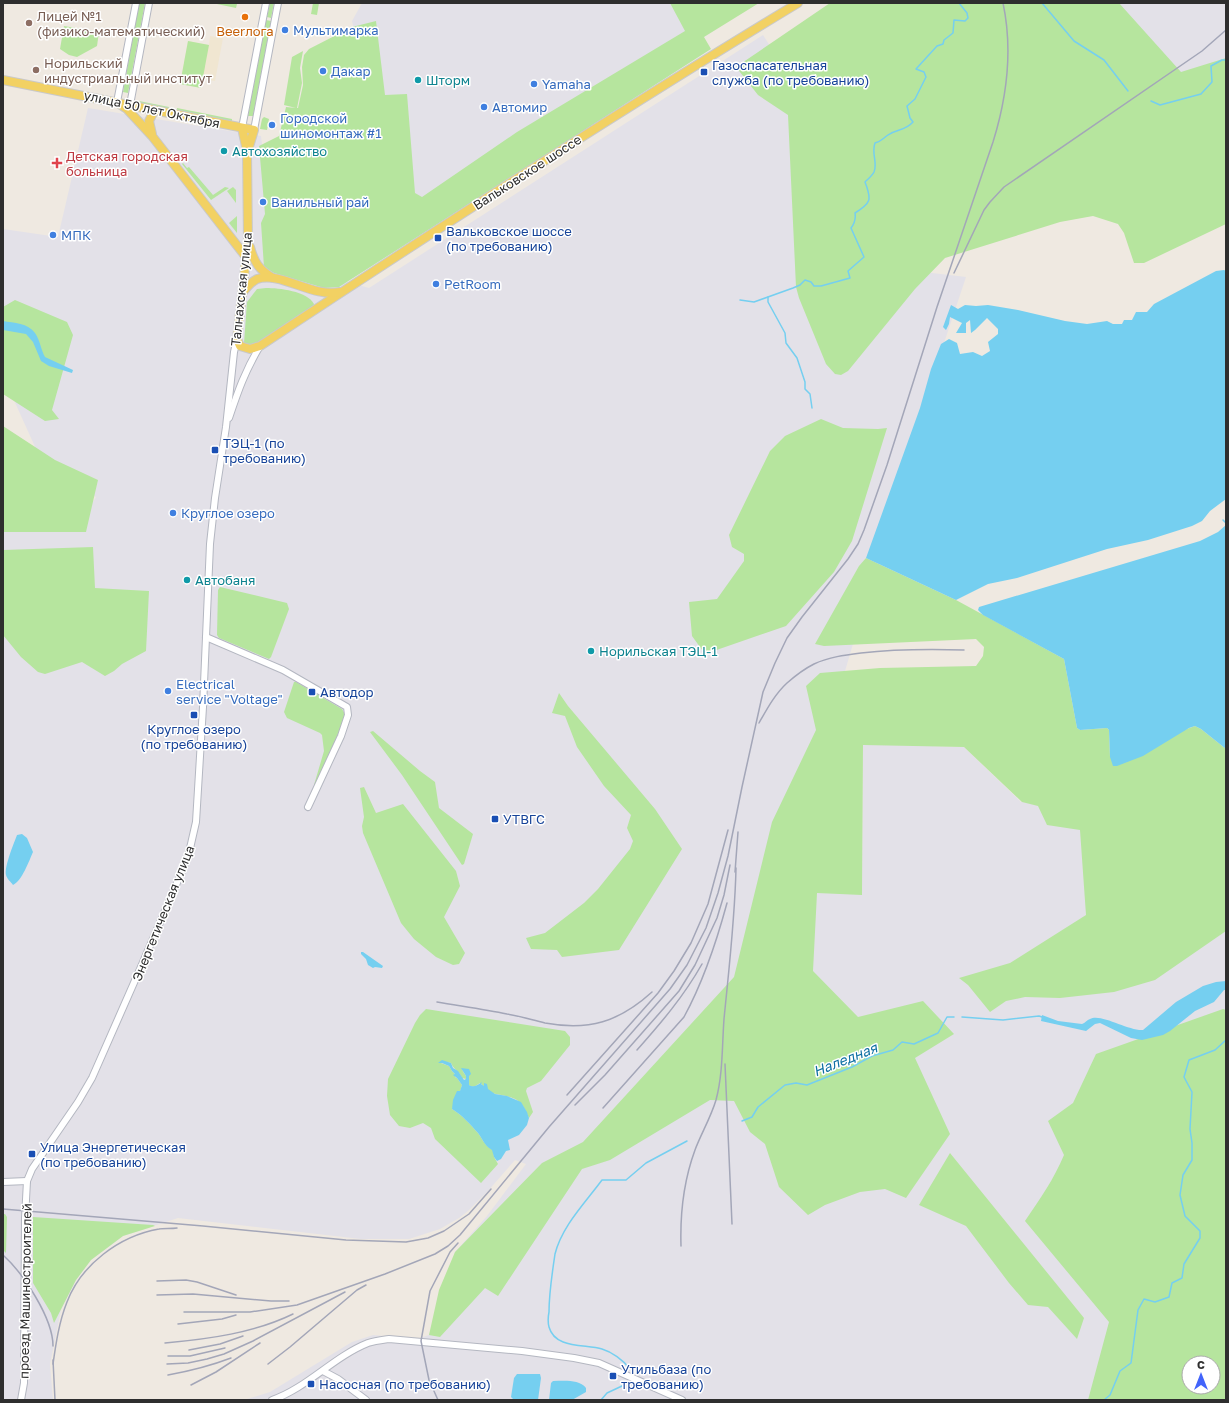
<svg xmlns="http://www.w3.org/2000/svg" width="1229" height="1403" font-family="'Golos Text',sans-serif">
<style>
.industrial{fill:#e3e1e8;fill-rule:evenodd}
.education{fill:#f0e6d1}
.green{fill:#b6e59e;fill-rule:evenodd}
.water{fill:#75cff0}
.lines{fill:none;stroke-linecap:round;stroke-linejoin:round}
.stream{stroke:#75cff0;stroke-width:1.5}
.minor-casing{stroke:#b4b7c1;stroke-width:8}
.major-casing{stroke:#c9c9c9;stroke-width:10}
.minor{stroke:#fff;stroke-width:6}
.major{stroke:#f2d163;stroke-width:8}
.rail{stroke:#a3a6b8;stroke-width:1.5}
.food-dot{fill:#e8710a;stroke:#fff;stroke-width:1.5}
.education-dot{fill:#8d6e63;stroke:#fff;stroke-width:1.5}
.shop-dot{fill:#3f7fe0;stroke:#fff;stroke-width:1.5}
.transit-dot{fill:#1a4fb4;stroke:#fff;stroke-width:1.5}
.culture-dot{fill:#0f9aa8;stroke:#fff;stroke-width:1.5}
.health-dot{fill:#e0444e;stroke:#fff;stroke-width:1.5}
.labels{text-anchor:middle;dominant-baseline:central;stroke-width:3;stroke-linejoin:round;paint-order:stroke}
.education-label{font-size:13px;fill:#785e54;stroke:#fff;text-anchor:start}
.shop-label{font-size:13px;fill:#366cbe;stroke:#fff;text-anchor:start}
.food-label{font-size:13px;fill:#c56008;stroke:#fff}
.transit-label{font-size:13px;fill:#164399;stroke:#fff;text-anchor:start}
.culture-label{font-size:13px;fill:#0d838f;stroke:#fff;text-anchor:start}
.street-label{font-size:13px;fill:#2e2e2e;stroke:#fff}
.health-label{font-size:13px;fill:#be3a42;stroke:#fff;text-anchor:start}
.water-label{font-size:14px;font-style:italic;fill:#0d6fa3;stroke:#fff}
</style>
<rect width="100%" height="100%" fill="#efe9e1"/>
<g class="industrial">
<path d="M362 3H683L695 31 415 209 371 101 352 21Z"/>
<path d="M1107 3H1226V68L1176 77Z"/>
<path d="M763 35 915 271 966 277 917 424 834 709 862 895 863 744 964 747 1021 802 1071 789 1226 908V1400H244L270 1392 352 1342 373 1335 417 1339 429 1335 455 1252 487 1216 526 1164 515 1160 487 1192 468 1211 459 1218 440 1229 409 1239H361L178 1218 123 1236 91 1260 76 1280 61 1310 50 1364 53 1400H3V523L76 529 96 497 85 491 41 460 3 376V229L58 237 88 108 261 136 276 262 369 288ZM1189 1363H1213V1387H1189Z"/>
</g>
<path class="education" d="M210 36 223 38 215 81 203 79 201 88 180 84 188 41 209 45Z"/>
<g class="green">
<path d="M139 3H145L128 93 123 92Z"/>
<path d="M212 3 237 4 236 8Z"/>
<path d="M270 3H274L271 18 267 17Z"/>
<path d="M313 3H319L317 15 311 14Z"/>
<path d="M670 3H759L704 37 711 49 339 287 324 288 274 273 264 267 261 223 265 214 259 146 279 136 286 107 296 108 284 105 292 57 303 51 300 68 302 83 297 108H298L303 85 302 67 304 55 309 49 352 27 376 21 385 95 407 94 415 193 422 197 517 132 685 31Z"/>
<path d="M830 3H1119L1181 72 1226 58V224L1144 263H1134L1124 233 1118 224 1093 216 1060 222 945 258 915 289 848 371 841 375 835 374 826 364 799 298 796 287 788 115 758 95 736 67Z"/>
<path d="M266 20 271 21 253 116H248Z"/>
<path d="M64 26 99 32 97 46 77 57 69 55 60 49Z"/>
<path d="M188 41 209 45 201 88 180 84Z"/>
<path d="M139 101 169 107 168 110 141 105 139 103Z"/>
<path d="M177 108 232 119V121L228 122 177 112Z"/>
<path d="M264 117 269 119 267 130 260 129 262 119Z"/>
<path d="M183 163 187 168 189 167 213 195 225 187 229 188 211 200 182 164Z"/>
<path d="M233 187 236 190V203L227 191Z"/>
<path d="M237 216V233L229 223Z"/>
<path d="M266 288C279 288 307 291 314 304L312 309 254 345 250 346 244 343 247 302 257 289Z"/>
<path d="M15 300 67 322 73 335 52 410 59 419 45 421 3 394V307Z"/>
<path d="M821 419 843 428 878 429 887 428 852 541 834 572 786 626 705 654 692 636 689 602 717 599 744 561V554L732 547 729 535 770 451 785 436Z"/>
<path d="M3 426 55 460 98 480 86 532H3Z"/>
<path d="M93 547 95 588 149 591 146 651 122 664 114 671 105 676 82 662 45 674 38 672 21 657 3 635V550Z"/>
<path d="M866 558 956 600 1064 659 1077 728 1080 730 1107 728 1109 730 1110 757 1195 726 1201 729 1226 749V931L1155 980 1114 992 1060 998 1025 997 1006 1001 990 1012 968 985 959 978 1010 963 1086 915 1080 830 1047 825 1038 806 1022 802 964 747 863 745 862 895 817 893 813 971 858 1017 923 1001 954 1034 915 1058 950 1134 906 1198 885 1189 860 1192 825 1205 808 1215 779 1187 765 1144 750 1132 734 1101 710 1100 610 1160 582 1169 498 1296 485 1288 440 1337 429 1335 439 1290 455 1252 542 1163 583 1142 734 977 772 822 816 730 806 686 820 673 880 668 976 666 983 656 984 647 976 639 824 646 815 644 859 566Z"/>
<path d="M220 587 287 603 289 609 271 657 269 659 219 638 217 635 218 590Z"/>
<path d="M294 682H296L342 709 345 714V721L316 787 314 785 324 751 322 735 320 733 287 718 284 712Z"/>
<path d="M559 693 568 706 655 809 682 849 619 950 562 957 557 950 531 949 526 938 545 933 584 903 598 889 630 849 633 841 627 828 631 815 604 786 577 747 565 716 552 713Z"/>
<path d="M373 731 420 771 435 782 439 808 473 834 464 864 462 865 402 775 370 732Z"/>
<path d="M364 787 376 813 403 804 456 871 460 886 444 917 465 953 459 964 453 965 436 957 414 939 401 923 363 833 362 826 364 817 360 788Z"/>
<path d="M426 1009 565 1031 570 1037V1045L541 1081 527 1088 526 1091 533 1112 529 1118C521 1098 515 1098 496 1094 490 1093 485 1087 480 1083 476 1086 473 1088 469 1085V1076L462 1070 466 1076V1079L462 1078C460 1072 454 1070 451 1063L447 1062 441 1063 449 1066 452 1071 455 1074V1077L457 1078 462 1085 460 1092 452 1109C462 1115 470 1124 478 1133 484 1141 483 1144 493 1150L494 1157 498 1164 481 1183 435 1139 431 1128 423 1123 410 1128 399 1126 390 1115 387 1096 388 1079 415 1023 420 1015Z"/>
<path d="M1223 1009 1226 1010V1400H1088L1109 1322 1025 1221C1040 1199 1054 1179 1064 1155L1048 1121 1073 1103 1096 1054ZM1189 1363H1213V1387H1189Z"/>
<path d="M950 1153 1084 1318 1077 1339 1048 1307 1028 1305 1009 1283 966 1226 919 1205Z"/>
<path d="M3 1214H5L7 1217 6 1253 3 1250Z"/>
<path d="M33 1217 153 1225 155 1226 123 1236 91 1260 76 1280 54 1323 51 1313 33 1283Z"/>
</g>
<g class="water">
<path d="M1224 270 1226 271V499L1210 511 1202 521 1192 526 1148 540 1107 549 1017 578 988 584 956 600 866 558 920 408 931 369 941 344 949 339 957 343 960 354 973 352 982 356 990 351 988 342 998 334V329L987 318 975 330 971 333 970 320 966 323V333H956L962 323 950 317 949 324 946 330 943 327 951 305 958 309 965 305 976 306 988 305 1018 310 1065 321 1087 324 1107 321 1113 324H1122L1124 320H1132L1136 312H1147L1154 304 1216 271Z"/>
<path d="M3 321C14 323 28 323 35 333 40 340 41 350 45 357L73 370 72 373 49 366 41 361 33 342 26 334 3 330Z"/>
<path d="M1226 525V749L1201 729 1195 726 1189 728 1143 756 1117 766H1113L1110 757 1109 730 1107 728 1080 730 1077 728 1064 659 983 615 978 610 979 607 1200 541 1218 532Z"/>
<path d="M22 834 27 838 33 852C29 861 22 881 13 885 11 882 7 879 6 875 4 867 14 843 17 835Z"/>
<path d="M361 952H363L383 966 382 968 375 967 373 968 368 965 366 959 361 954Z"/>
<path d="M1226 981V990H1224L1214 1002 1195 1011 1170 1031 1163 1035 1142 1040 1131 1038 1100 1023 1095 1024 1086 1031 1041 1021 1042 1015 1058 1021 1082 1024C1085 1023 1087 1020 1090 1019 1101 1013 1128 1031 1143 1030L1176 1002 1203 986 1216 982Z"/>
<path d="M442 1060 451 1063 453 1068 458 1071 464 1080 466 1079V1076L461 1068 469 1069 471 1074 469 1076V1085C473 1088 478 1085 482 1082L481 1084 484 1086V1083L487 1084 488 1089 495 1094 507 1096 521 1102 527 1112 529 1118 527 1125 519 1135 508 1140 510 1150 506 1151 501 1159 497 1161 494 1157 492 1150C483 1144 484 1141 478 1133 470 1124 462 1115 452 1109L453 1100 457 1091H460L462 1085 457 1078 453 1075 455 1074 452 1071 449 1066 442 1063H438Z"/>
<path d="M517 1374H540L541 1378 538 1400H514L511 1397 514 1378Z"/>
<path d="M553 1381C564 1381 579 1379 586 1388V1392L572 1400H549L551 1383Z"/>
</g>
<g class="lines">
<g class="stream">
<path d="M872 3H877"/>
<path d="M1042 3 1074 41 1104 60 1128 91"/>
<path d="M1151 101 1160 105 1201 94 1212 82 1211 66 1222 60H1226"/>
<path d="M768 297V302L785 333 786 343 797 358 805 382V389L810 394 812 408"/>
<path d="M740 300 754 302 793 288 800 285 805 280 811 282 814 286H821L850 278 848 271 864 257 851 228C855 223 856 219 855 213 871 203 872 200 865 182 868 179 872 176 874 172 878 163 871 153 875 143 882 141 882 139 888 135 897 129 905 131 913 122L910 118 907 106 915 99 926 77 924 72 916 69 937 46 943 44 944 40 953 33 954 20 965 21 968 18 967 13 959 3"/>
<path d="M1223 520 1226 523"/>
<path d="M962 1017 1003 1020 1039 1016 1042 1017"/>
<path d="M742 1121 752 1117 758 1107 785 1085 796 1083 807 1085 852 1067 872 1056 893 1050 902 1042 914 1044 938 1033 947 1017H954"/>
<path d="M629 1368C623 1360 612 1352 602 1349 585 1344 555 1349 549 1327 548 1323 548 1317 549 1312 549 1293 552 1274 555 1254 562 1226 585 1203 602 1180H626L646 1163 687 1141"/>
<path d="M601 1400 607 1393 622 1386"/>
<path d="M1104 1400 1110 1395 1120 1371 1131 1363 1138 1310 1144 1299 1155 1302 1169 1297 1172 1283 1182 1278 1184 1264 1200 1238V1231L1185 1216 1180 1195 1183 1175 1192 1160V1143L1190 1129 1192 1092 1184 1077 1189 1060 1215 1050 1226 1040"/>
</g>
<defs>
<g id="minor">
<path d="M117 102 136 3"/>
<path d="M130 105 149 3"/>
<path d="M242 128 266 3"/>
<path d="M254 130 278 3"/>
<path d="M229 418C238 391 245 371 260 346"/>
<path d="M206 637 283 670 347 707 348 715 341 736 308 807"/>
<path d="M3 1182 27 1181"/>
<path d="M323 1371 338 1379 366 1400"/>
<path d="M21 1400 24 1383 25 1218 27 1181 32 1169 78 1102 92 1078 140 969 188 857 196 822 203 707 210 544 215 498 226 427 234 352 237 339"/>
<path d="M272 1400C307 1388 333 1357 368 1343 374 1341 382 1340 389 1339L522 1351 574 1358 599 1363 682 1400"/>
</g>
<g id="major">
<path d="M3 80C87 96 170 114 254 130L248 150"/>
<path d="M121 105 127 109 152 136 246 257"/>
<path d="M242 128 247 151 248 242 237 339 240 346 250 349 260 346C437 229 616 113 798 3"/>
<path d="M152 134 149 121 154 111"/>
<path d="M250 247C254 262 259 270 273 278"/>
<path d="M243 292C247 287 251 282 257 279 281 271 312 298 340 292"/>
</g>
</defs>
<use href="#minor" class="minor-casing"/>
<use href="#major" class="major-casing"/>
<use href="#minor" class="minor"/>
<use href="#major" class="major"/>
<g class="rail">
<path d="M954 273 984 210 990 202 1004 187 1202 51 1226 30"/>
<path d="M759 723C767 709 775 694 787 683 795 676 804 669 814 664 829 657 845 655 861 653 896 649 930 649 964 650"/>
<path d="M735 872 738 832"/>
<path d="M437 1002C460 1006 484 1009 507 1014 520 1016 532 1020 545 1023 589 1031 619 1022 652 992"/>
<path d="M637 1050C661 1023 684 996 702 964"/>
<path d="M725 1064 732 1224"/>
<path d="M567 1095 658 993 674 971 691 943 708 904 728 830"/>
<path d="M575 1105 605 1075 679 991 695 965 717 918 724 895 730 865"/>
<path d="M603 1108 684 1017C702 984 717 940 727 903"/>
<path d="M3 1209 203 1226 346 1240 406 1242 428 1238 444 1231 469 1214 491 1189"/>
<path d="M681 1246C680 1214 684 1180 695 1150 701 1134 711 1117 716 1100 723 1074 722 1046 724 1019 729 968 735 918 736 868"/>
<path d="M3 1255C23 1273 53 1318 53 1346"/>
<path d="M157 1281 186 1280 197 1282 236 1295"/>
<path d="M157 1295 193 1294 271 1301H289"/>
<path d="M184 1312H250L297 1305 385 1274 435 1254 448 1246 460 1235 549 1127 670 989 687 965 706 928 718 893 728 856 742 787 763 692 775 663 787 638 802 617 848 559 858 544 864 530 887 465 937 307 993 142C1007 97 1013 50 1003 3"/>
<path d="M178 1324 222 1319 236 1315"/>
<path d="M165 1343C209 1339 254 1333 293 1314"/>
<path d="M189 1350 220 1344 243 1336"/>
<path d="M168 1356H190L225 1348"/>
<path d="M53 1360 55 1400"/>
<path d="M53 1364C56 1343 59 1322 67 1302 81 1265 119 1236 159 1229 164 1228 171 1229 177 1228"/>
<path d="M167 1364 188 1363 207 1359 224 1354 253 1341 345 1292"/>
<path d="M268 1364 290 1347 357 1290 366 1285"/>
<path d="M168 1375C190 1371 210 1366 231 1358"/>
<path d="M191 1385 216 1372 260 1343"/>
<path d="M438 1400 429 1380 421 1341 430 1291 450 1252 458 1243"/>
</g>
</g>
<circle class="food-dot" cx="245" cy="17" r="4"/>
<g class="education-dot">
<circle cx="29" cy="23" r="4"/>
<circle cx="36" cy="70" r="4"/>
</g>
<g class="shop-dot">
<circle cx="285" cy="30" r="4"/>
<circle cx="323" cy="71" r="4"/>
<circle cx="534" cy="84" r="4"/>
<circle cx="484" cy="107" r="4"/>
<circle cx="272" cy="125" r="4"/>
<circle cx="263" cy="202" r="4"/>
<circle cx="53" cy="235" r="4"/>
<circle cx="436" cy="284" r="4"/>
<circle cx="173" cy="513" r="4"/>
<circle cx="168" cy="691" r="4"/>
</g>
<g class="transit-dot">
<rect x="700" y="68" width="8" height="8" rx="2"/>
<rect x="434" y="234" width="8" height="8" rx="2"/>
<rect x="211" y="446" width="8" height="8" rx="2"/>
<rect x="308" y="688" width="8" height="8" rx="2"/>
<rect x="190" y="711" width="8" height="8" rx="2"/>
<rect x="491" y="815" width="8" height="8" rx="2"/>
<rect x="28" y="1150" width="8" height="8" rx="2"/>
<rect x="609" y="1372" width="8" height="8" rx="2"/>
<rect x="307" y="1380" width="8" height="8" rx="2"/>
</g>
<g class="culture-dot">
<circle cx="418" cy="80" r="4"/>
<circle cx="224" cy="151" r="4"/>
<circle cx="187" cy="580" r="4"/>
<circle cx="591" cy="651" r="4"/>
</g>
<path class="health-dot" d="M55 157h4v4h4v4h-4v4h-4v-4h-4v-4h4z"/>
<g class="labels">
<g class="education-label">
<text x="37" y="16">Лицей №1<tspan x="37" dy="15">(физико-математический)</tspan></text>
<text x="44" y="63">Норильский<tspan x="44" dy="15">индустриальный институт</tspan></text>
</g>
<g class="shop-label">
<text x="293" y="30">Мультимарка</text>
<text x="331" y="71">Дакар</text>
<text x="542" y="84">Yamaha</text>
<text x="492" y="107">Автомир</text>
<text x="280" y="118">Городской<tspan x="280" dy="15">шиномонтаж #1</tspan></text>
<text x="271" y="202">Ванильный рай</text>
<text x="61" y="235">МПК</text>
<text x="444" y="284">PetRoom</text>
<text x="181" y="513">Круглое озеро</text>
<text x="176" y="684">Electrical<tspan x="176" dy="15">service "Voltage"</tspan></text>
</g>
<g class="food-label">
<text x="245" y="31">Beerлога</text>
</g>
<g class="transit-label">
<text x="712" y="65">Газоспасательная<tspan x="712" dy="15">служба (по требованию)</tspan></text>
<text x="446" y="231">Вальковское шоссе<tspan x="446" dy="15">(по требованию)</tspan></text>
<text x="223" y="443">ТЭЦ-1 (по<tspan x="223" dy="15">требованию)</tspan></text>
<text x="320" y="692">Автодор</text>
<text x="194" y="729" text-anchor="middle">Круглое озеро<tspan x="194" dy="15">(по требованию)</tspan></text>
<text x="503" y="819">УТВГС</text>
<text x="40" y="1147">Улица Энергетическая<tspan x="40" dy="15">(по требованию)</tspan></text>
<text x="621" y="1369">Утильбаза (по<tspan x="621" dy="15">требованию)</tspan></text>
<text x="319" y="1384">Насосная (по требованию)</text>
</g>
<g class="culture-label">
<text x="426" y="80">Шторм</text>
<text x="232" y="151">Автохозяйство</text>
<text x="195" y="580">Автобаня</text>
<text x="599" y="651">Норильская ТЭЦ-1</text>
</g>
<g class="street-label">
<text transform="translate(152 109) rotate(12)">улица 50 лет Октября</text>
<text transform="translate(527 172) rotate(-33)">Вальковское шоссе</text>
<text transform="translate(241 289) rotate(-84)">Талнахская улица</text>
<text transform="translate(163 913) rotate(-68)">Энергетическая улица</text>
<text transform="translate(25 1291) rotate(-89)">проезд Машиностроителей</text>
</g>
<g class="health-label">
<text x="66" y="156">Детская городская<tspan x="66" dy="15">больница</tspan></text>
</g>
<g class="water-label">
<text transform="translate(845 1059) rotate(-22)">Наледная</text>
</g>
</g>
<rect width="1229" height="1403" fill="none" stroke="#2e2e2e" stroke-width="8"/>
<g transform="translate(1201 1375)"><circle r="19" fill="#ffffff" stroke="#ababab"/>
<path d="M0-3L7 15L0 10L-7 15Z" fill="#4264fb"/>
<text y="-6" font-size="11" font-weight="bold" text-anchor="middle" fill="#2e2e2e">С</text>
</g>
</svg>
